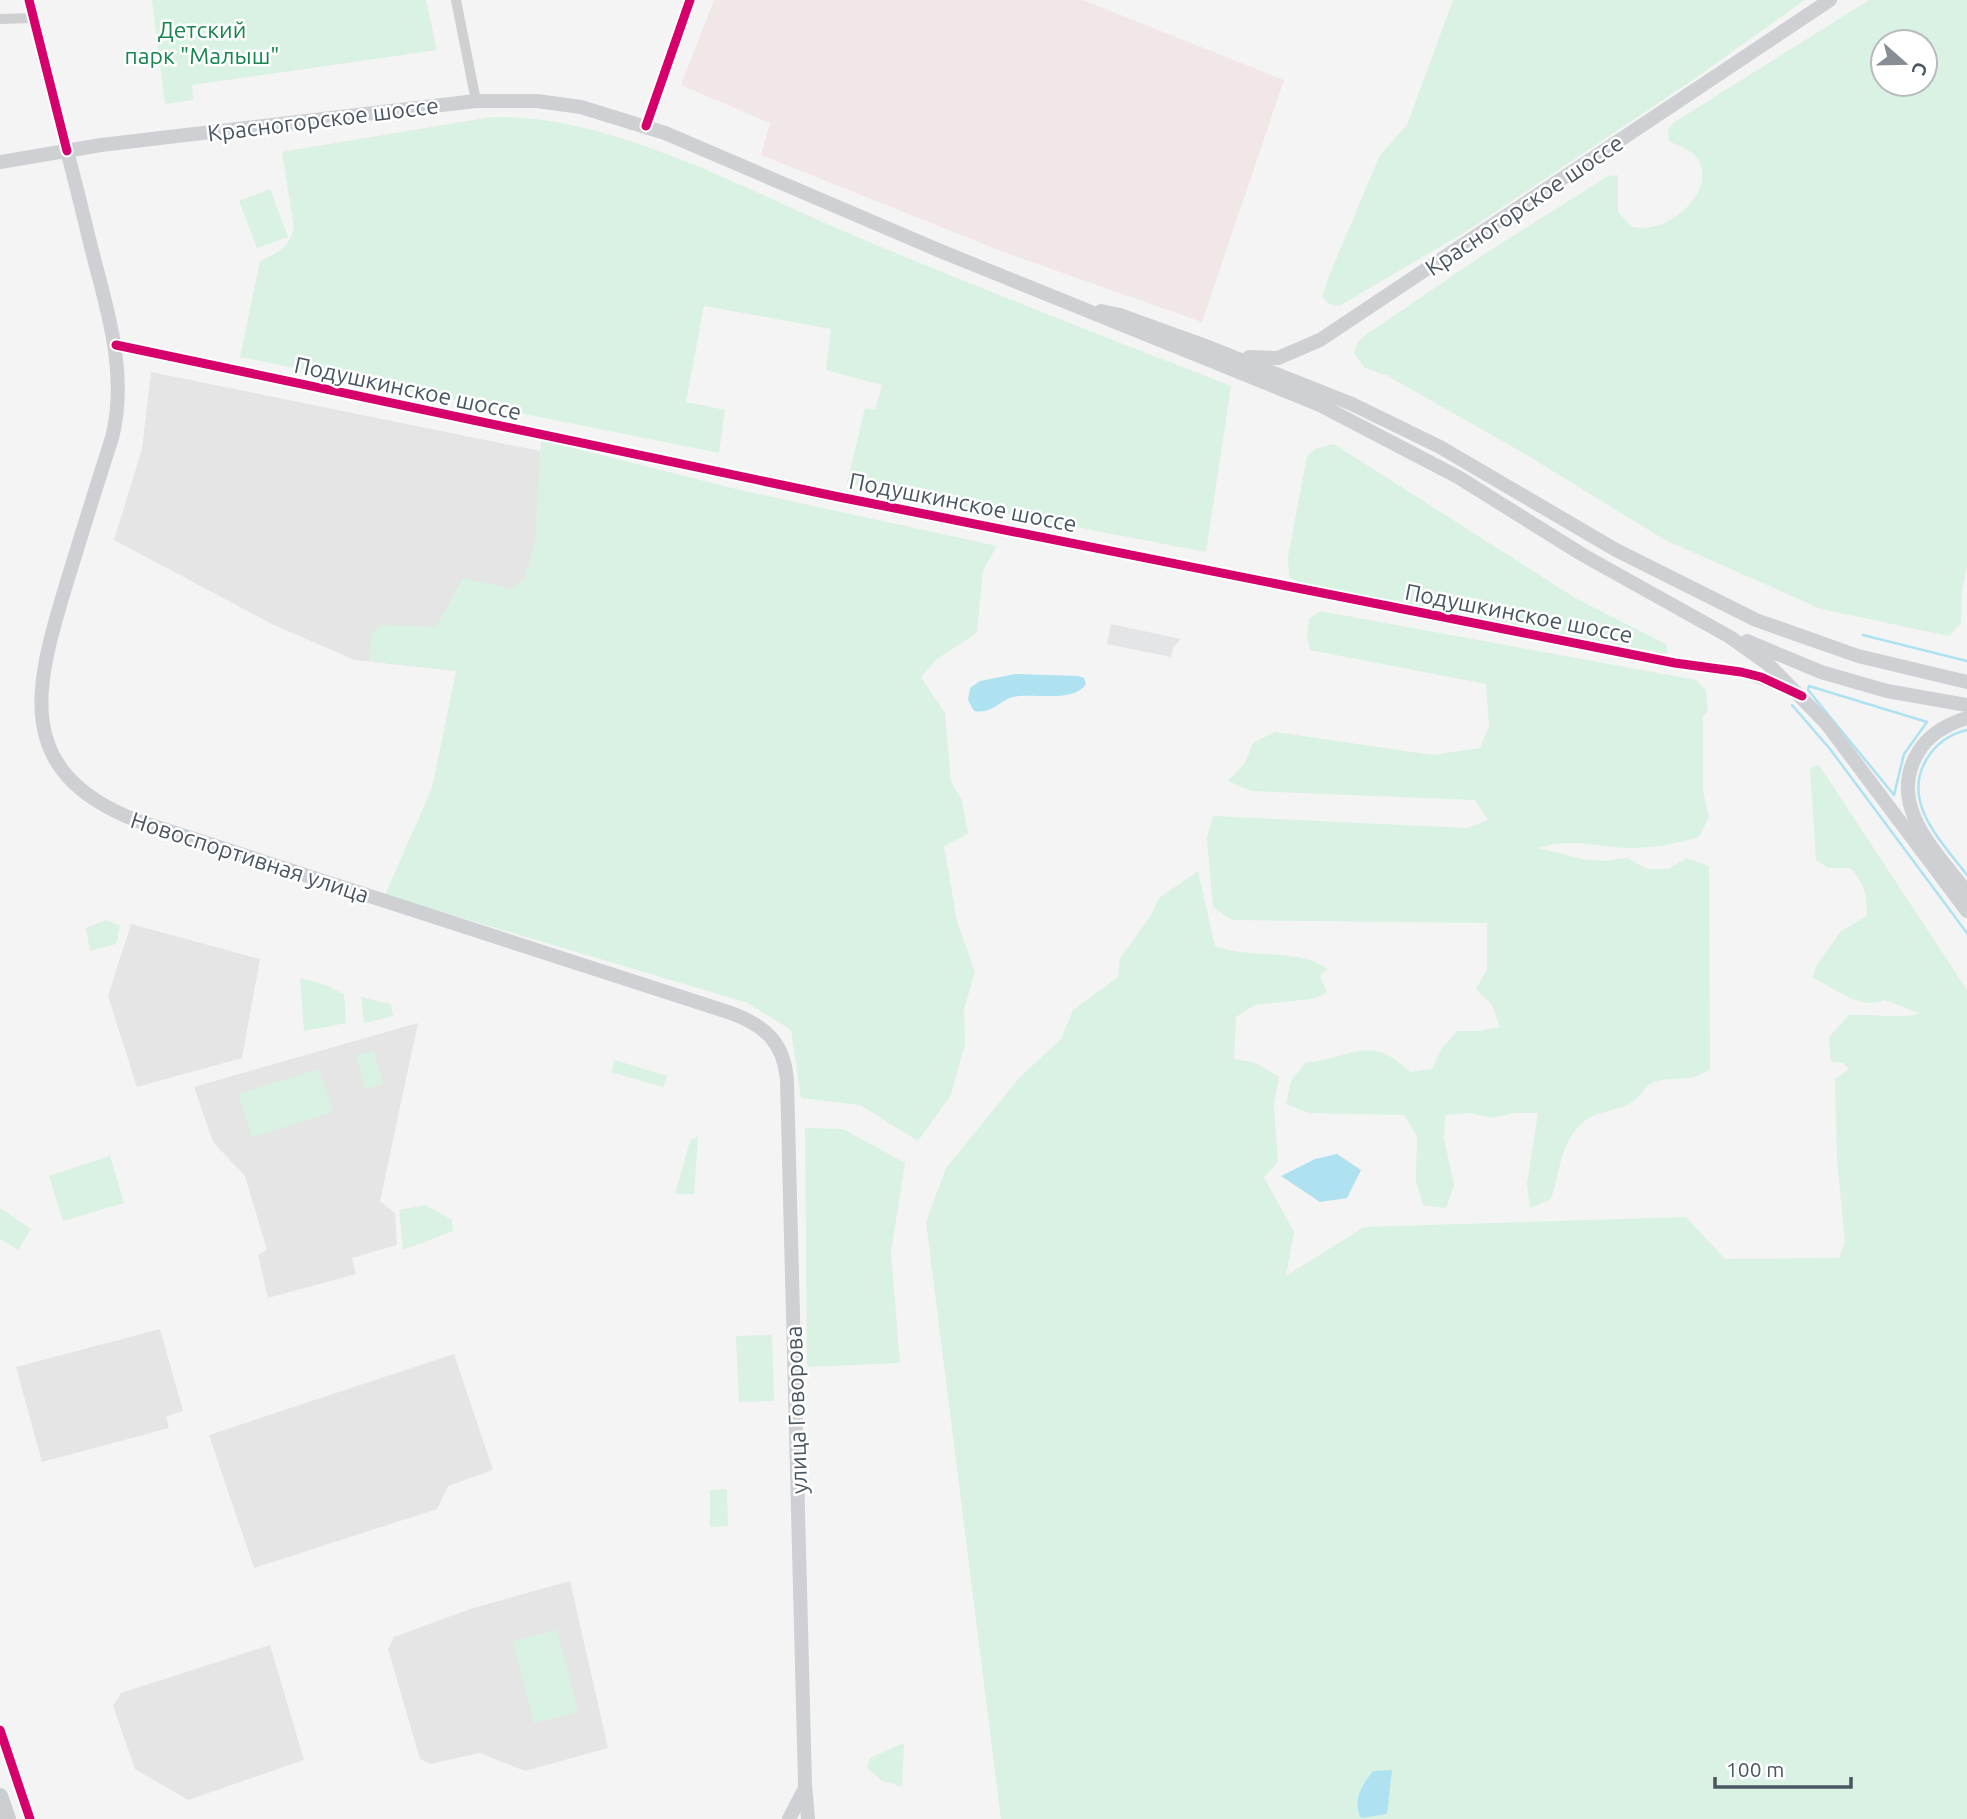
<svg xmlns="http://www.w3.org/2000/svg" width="1967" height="1819" font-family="Ubuntu,sans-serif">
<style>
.education{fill:#e6e5e6}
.medical{fill:#f1e7e6}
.airport{fill:#e4e5e7}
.green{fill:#d9f2e3;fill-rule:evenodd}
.water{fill:#aee2f0}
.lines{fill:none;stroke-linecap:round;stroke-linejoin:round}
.stream{stroke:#aee2f0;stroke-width:2.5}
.minor{stroke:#ced0d2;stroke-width:10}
.tertiary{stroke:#ced0d2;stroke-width:12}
.secondary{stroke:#ced0d4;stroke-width:14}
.primary{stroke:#caced1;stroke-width:16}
.cycleway-casing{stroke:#fff;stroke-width:13}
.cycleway{stroke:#d6006c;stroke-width:9}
.labels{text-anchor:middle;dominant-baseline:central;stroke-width:5;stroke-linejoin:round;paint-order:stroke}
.park-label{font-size:23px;fill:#17864f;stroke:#fff}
.street-label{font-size:23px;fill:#4a5661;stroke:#fff}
</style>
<rect width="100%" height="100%" fill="#f4f4f4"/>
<g class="education">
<path d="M151 372 545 452 542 522 527 586 456 671 355 660 274 625 114 540 142 449Z"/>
<path d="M131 924 260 959 242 1058 137 1087 108 996Z"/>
<path d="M418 1023 380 1201 395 1213 397 1245 352 1258 356 1274 268 1298 258 1255 267 1250 245 1176 213 1142 194 1087Z"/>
<path d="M160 1329 183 1411 166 1417 169 1428 42 1462 16 1367Z"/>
<path d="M454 1354 493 1470 448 1486 437 1509 254 1568 209 1435Z"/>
<path d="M570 1581 608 1748 525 1771 480 1753 430 1764 420 1759 388 1649 394 1637 470 1609Z"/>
<path d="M270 1645 304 1760 188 1800 135 1769 113 1706 121 1693Z"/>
</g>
<path class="medical" d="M714 0H1083L1284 80 1202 322 1003 252 761 155 770 123 681 85Z"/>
<path class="airport" d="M1111 624 1181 639 1173 648 1171 657 1107 644Z"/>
<g class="green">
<path d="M152 0H426L437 50 192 85 193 100 165 104Z"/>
<path d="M1453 0H1805L1687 84 1467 231 1339 306 1329 304 1322 297 1329 276 1380 155 1407 125Z"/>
<path d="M1869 0H1967V565L1962 592 1961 623 1949 636 1821 609 1665 540 1525 454 1386 375 1365 368 1354 353 1357 343 1364 336 1486 253 1608 176 1618 175V212L1631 226C1661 237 1714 198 1700 163 1696 151 1679 147 1669 141L1668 131 1673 123ZM1925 42V84H1883V42Z"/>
<path d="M492 117C613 114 751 193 862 239 984 290 1107 338 1231 386L1206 552 847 483 865 408 875 410 882 385 826 370 831 329 704 306 686 402 725 410 719 453 240 357 260 261C277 253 290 247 294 228L282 152Z"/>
<path d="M270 189 288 237 257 248 239 201Z"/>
<path d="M541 440 740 490 997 546 983 570 977 633 937 659 921 677 945 713 951 782 962 800 968 834 944 846 957 921 975 972 964 1009 965 1044 951 1095 918 1141 860 1105 801 1098 791 1030 748 1003 385 895 432 788 456 671 369 661 371 635 381 625 436 627 463 578 511 589 524 580 535 543Z"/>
<path d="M1334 444 1577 599 1666 644 1668 654 1307 586 1289 577 1288 557 1307 456 1315 449Z"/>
<path d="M1320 611 1696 680 1706 690 1708 711 1703 715V791L1709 817 1699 837C1676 844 1653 848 1629 848 1597 847 1570 837 1538 848L1582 859 1605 861 1627 858 1647 869H1668L1687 858 1709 866 1710 1069C1689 1084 1678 1075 1654 1082 1645 1085 1642 1095 1635 1100 1622 1110 1603 1110 1589 1118 1560 1136 1561 1170 1551 1199L1530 1208 1527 1184 1538 1113H1515L1492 1118 1469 1113 1445 1115 1444 1138 1454 1185 1446 1208 1423 1205 1416 1182 1417 1136 1404 1115 1309 1113 1286 1104 1291 1081 1305 1063C1355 1057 1369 1033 1410 1072L1432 1069 1442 1048 1457 1031H1478L1500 1027 1492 1005 1476 989 1487 969V923L1232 920 1213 907 1207 838 1213 816 1467 828 1488 820 1475 800 1252 791 1228 781 1245 763 1253 743 1275 732 1433 755 1480 748 1489 726 1486 684 1310 650 1307 636 1309 619Z"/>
<path d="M1819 765 1967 990V1819H1001L926 1222 946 1168 1020 1077 1061 1039 1073 1010 1118 977 1120 958 1150 917 1159 898 1198 871 1215 946C1251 960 1296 947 1328 969L1320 976 1327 993 1311 999 1255 1005 1236 1017 1234 1059 1256 1063 1279 1077 1274 1106 1278 1162 1264 1177 1294 1232 1286 1276 1364 1227 1686 1217 1725 1259 1839 1258 1845 1241 1837 1159 1835 1079 1849 1069 1843 1063 1831 1062 1829 1037 1849 1015C1867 1013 1907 1020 1919 1013L1885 1000C1858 1010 1837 989 1813 978L1816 966 1841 931 1867 916C1867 894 1865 884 1850 868H1828L1816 860 1810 768Z"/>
<path d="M106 920 120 926 116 944 90 951 86 928Z"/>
<path d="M300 978 323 984 344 994 346 1023 304 1031Z"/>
<path d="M361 997 391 1004 393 1016 364 1023Z"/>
<path d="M374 1051 383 1084 365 1089 356 1055Z"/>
<path d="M615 1060 667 1076 663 1087 611 1072Z"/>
<path d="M319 1069 333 1112 252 1137 238 1094Z"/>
<path d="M805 1128 843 1129 905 1163 891 1252 900 1363 807 1367Z"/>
<path d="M698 1136 694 1194H675L690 1141Z"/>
<path d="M110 1156 124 1203 63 1221 49 1176Z"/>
<path d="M425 1205 452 1220 453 1231 403 1250 399 1210Z"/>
<path d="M0 1208 31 1229 18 1250 0 1239Z"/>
<path d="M772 1335 774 1401 739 1402 736 1336Z"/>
<path d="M727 1489 728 1526 710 1527V1490Z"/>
<path d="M557 1630 578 1712 534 1723 513 1641Z"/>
<path d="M904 1743 902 1787 881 1780 867 1768 870 1758Z"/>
</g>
<g class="water">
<path d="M1015 674 1078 676 1084 678 1086 684C1074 702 1039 694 1019 696 1001 697 994 715 974 711L968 700 970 688 980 681Z"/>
<path d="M1337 1154 1361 1170 1347 1198 1320 1202 1281 1176 1315 1159Z"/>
<path d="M1392 1770 1387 1814 1361 1818C1352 1800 1362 1785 1373 1771Z"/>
</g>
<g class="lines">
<g class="stream">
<path d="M1863 635 1967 661"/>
<path d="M1809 686 1927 722 1904 754 1894 795 1808 690Z"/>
<path d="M1792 705 1830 749 1967 933"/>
<path d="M1967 730C1951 734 1937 743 1928 757 1899 801 1942 842 1967 875"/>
</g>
<g class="minor">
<path d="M456 0 476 101"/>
<path d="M0 19 34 18"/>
<path d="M116 345 839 497 1675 663 1741 672 1791 691"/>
<path d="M0 1730 30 1819"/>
</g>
<g class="tertiary">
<path d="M29 0 67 151"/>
<path d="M646 126 690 0"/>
</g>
<g class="secondary">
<path d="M67 151C76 184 84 218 92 251 108 312 128 375 112 438 96 487 81 536 66 585 35 687 12 771 135 820L731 1013C766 1026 784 1043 787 1080L805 1784 808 1819"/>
<path d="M0 162 101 145 476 101H537L581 107 665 133 938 250 1320 405 1458 477 1583 555 1730 637 1768 664 1826 723 1967 911"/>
<path d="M1101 311 1120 315 1203 345 1352 404 1440 447 1616 550 1756 620 1858 656 1967 682"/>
<path d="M1249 357 1278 358 1320 340 1830 0"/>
<path d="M1747 641 1821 672 1887 691 1967 705"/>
<path d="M1967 718C1948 724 1930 733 1919 751 1885 804 1936 852 1967 892"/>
<path d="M789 1819 803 1792"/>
</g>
<path class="primary" d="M0 1796 8 1819"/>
<defs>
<g id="cycleway">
<path d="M29 0 67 151"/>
<path d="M646 126 690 0"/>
<path d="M116 345 839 497 1675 663 1741 672 1761 677 1802 696"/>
<path d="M0 1730 30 1819"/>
</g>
</defs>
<use href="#cycleway" class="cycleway-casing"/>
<use href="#cycleway" class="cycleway"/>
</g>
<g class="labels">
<g class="park-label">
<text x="202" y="29">Детский<tspan x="202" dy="26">парк "Малыш"</tspan></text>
</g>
<g class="street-label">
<text transform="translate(323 119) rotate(-7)">Красногорское шоссе</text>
<text transform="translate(1524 205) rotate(-34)">Красногорское шоссе</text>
<text transform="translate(408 388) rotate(12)">Подушкинское шоссе</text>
<text transform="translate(963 502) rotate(11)">Подушкинское шоссе</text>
<text transform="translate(1519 613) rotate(11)">Подушкинское шоссе</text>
<text transform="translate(250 857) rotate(18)">Новоспортивная улица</text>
<text transform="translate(796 1410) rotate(-92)">улица Говорова</text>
</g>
</g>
<g transform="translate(1904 63) rotate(110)"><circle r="33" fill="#ffffff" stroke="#b7bbc0" stroke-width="2"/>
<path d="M0-5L12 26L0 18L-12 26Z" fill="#868d94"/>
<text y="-10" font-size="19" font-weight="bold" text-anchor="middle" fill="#4a5661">С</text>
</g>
<path d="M1715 1777v10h136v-10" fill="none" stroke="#4a5661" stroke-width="3.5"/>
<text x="1726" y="1777" font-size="21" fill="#4a5661" stroke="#ffffff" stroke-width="5" paint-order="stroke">100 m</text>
</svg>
